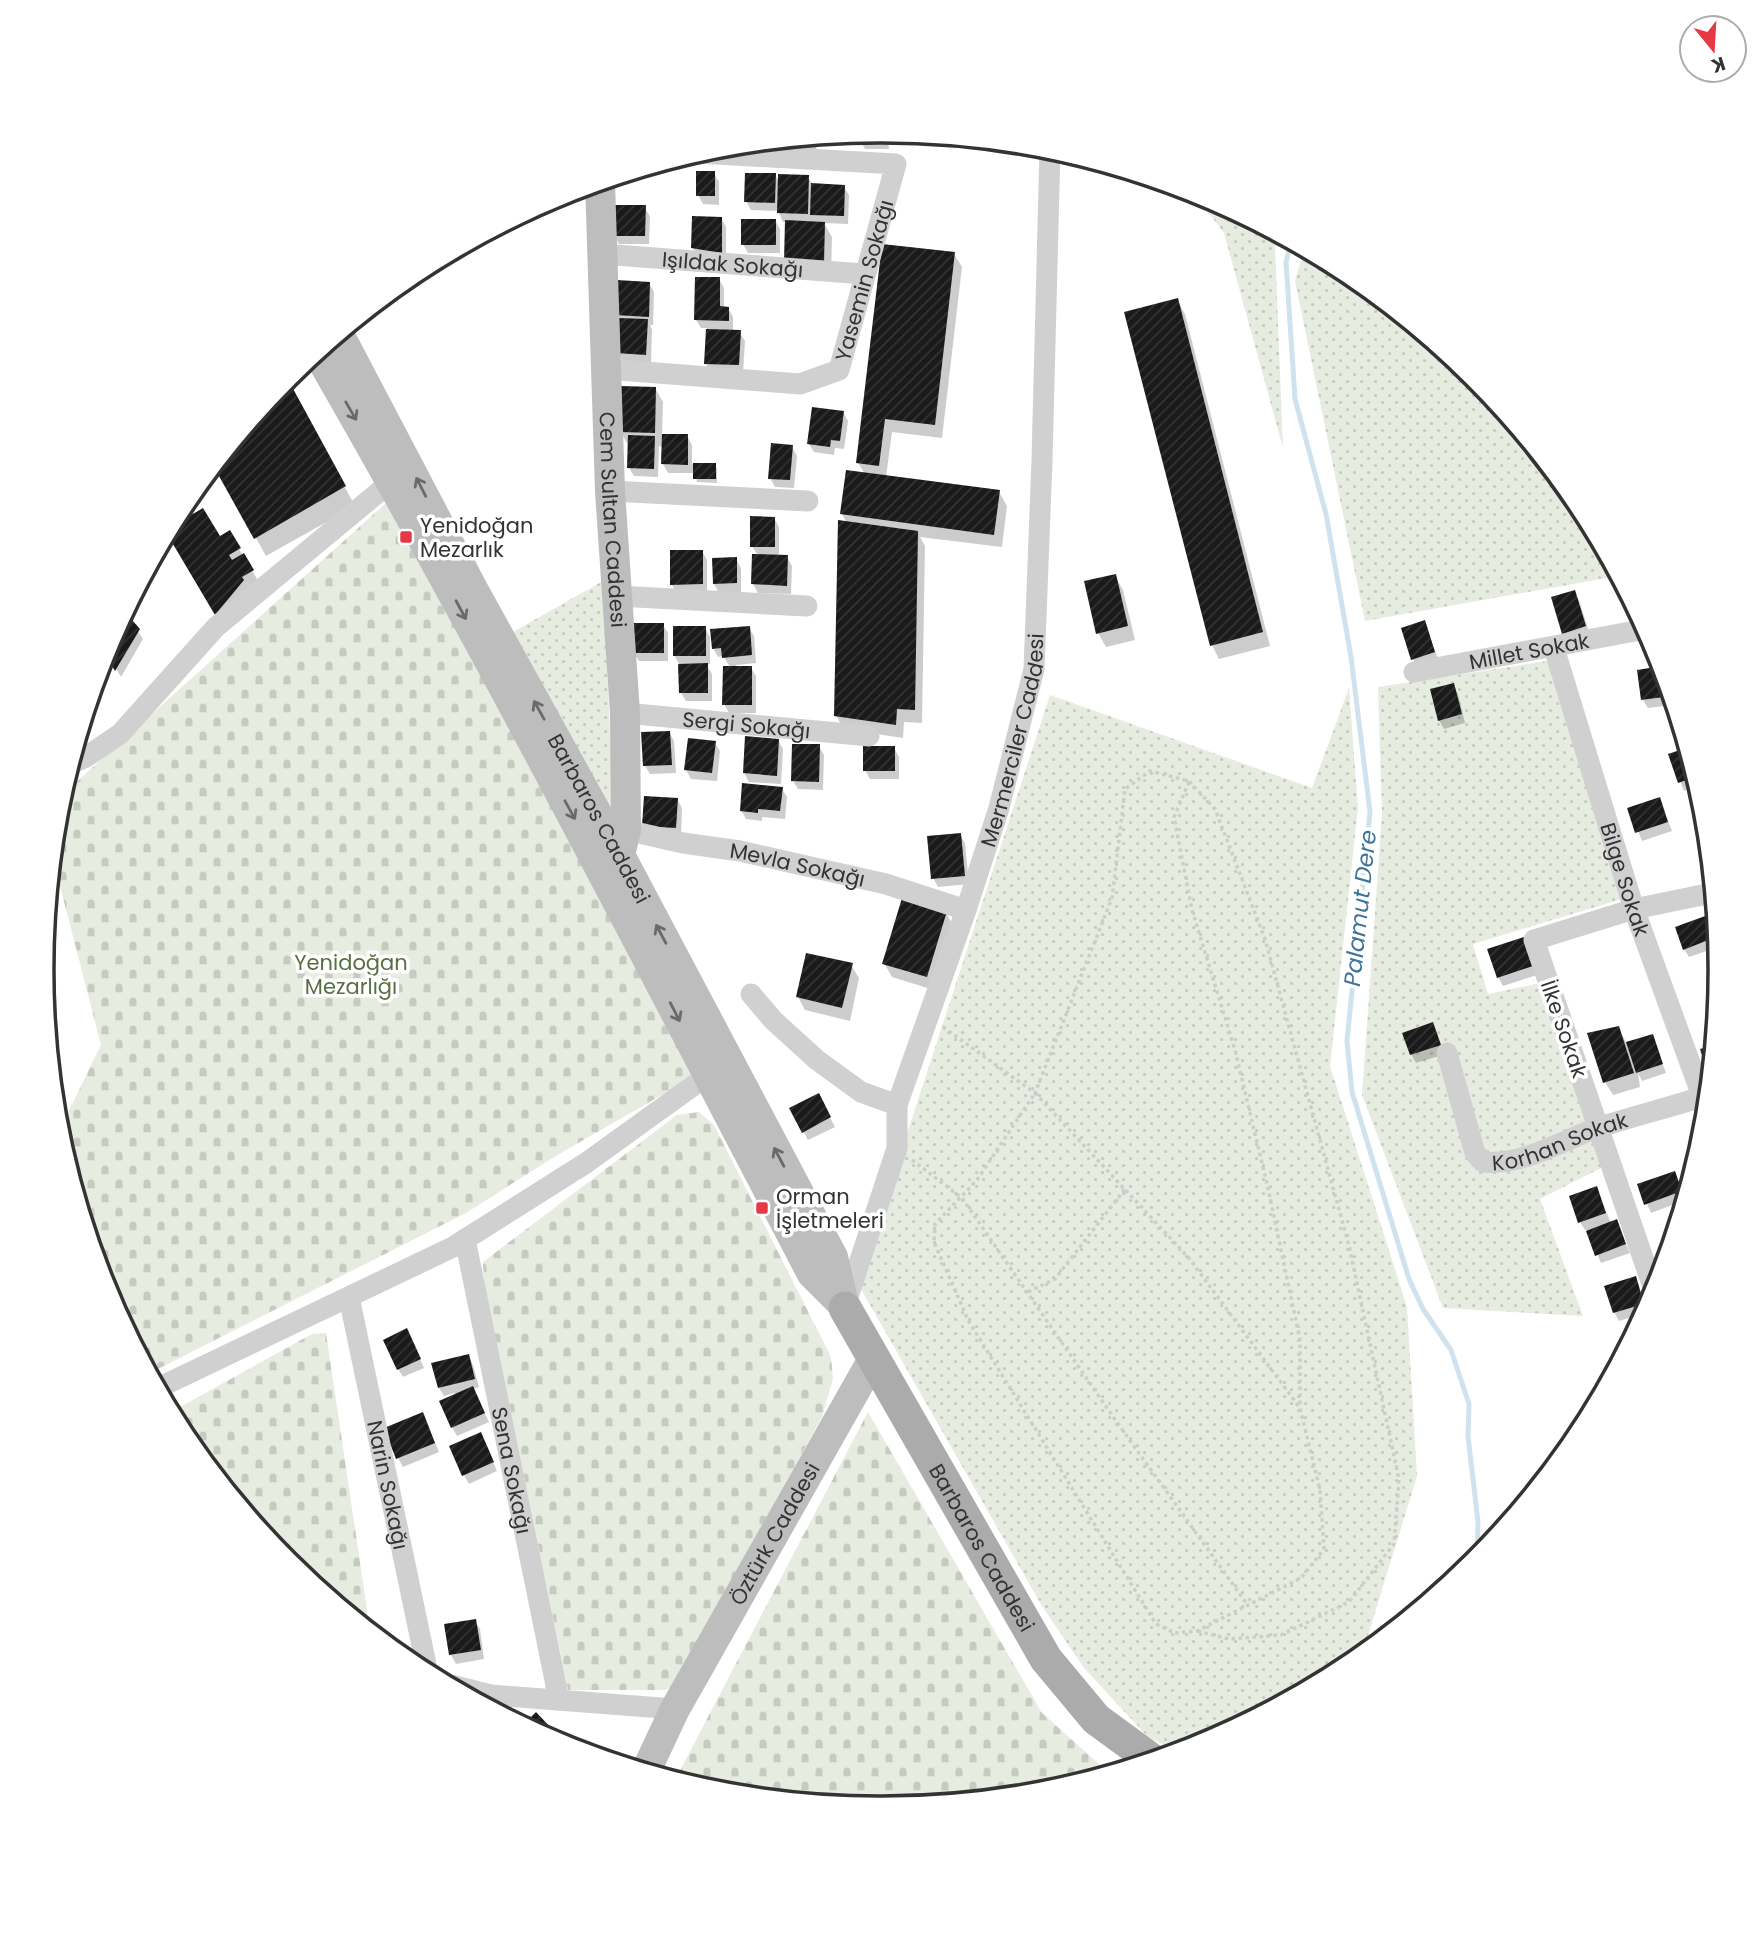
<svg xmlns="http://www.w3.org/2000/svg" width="1762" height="1939" font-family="Poppins,sans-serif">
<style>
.grass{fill:url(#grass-dots)}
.cemetery{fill:url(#cemetery-stones)}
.shadow{fill:#0003}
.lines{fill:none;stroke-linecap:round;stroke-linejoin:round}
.stream{stroke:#cfe2ee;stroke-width:5}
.building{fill:url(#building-hatch)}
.path{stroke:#cdcdcd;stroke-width:3.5;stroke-dasharray:3.5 3.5;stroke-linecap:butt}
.street{stroke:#d0d0d0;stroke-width:21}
.secondary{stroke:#bdbdbd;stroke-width:30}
.primary{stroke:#ababab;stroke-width:33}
.oneway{stroke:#6a6a6a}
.poi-dot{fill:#e63946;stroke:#fff;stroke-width:2.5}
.labels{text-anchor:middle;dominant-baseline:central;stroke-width:7;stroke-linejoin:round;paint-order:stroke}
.street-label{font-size:21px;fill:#333;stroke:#fff}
.poi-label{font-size:21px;fill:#333;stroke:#fff;text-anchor:start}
.park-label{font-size:21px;fill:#56703f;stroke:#fff}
.water-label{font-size:23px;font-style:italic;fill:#3f7597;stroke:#fff}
.rim{fill:none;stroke:#333;stroke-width:3.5}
</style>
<defs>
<pattern id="grass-dots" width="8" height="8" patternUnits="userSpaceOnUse" patternTransform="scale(1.75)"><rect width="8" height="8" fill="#e6ecdf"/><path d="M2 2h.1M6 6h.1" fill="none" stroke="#c6cbc0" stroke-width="1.8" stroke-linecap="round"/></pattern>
<pattern id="cemetery-stones" width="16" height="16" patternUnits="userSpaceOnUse" patternTransform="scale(1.75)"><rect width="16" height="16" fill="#e6ecdf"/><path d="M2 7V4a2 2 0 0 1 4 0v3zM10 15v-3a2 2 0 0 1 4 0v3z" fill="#c6cbc0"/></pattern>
<pattern id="building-hatch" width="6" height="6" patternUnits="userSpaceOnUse" patternTransform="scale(1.75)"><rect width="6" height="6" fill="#1a1a1a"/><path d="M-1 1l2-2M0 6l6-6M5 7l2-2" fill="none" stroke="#333"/></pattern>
</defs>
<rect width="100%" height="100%" fill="#fff"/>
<g class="grass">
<path d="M1192 191 1202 195 1281 236 1275 246 1283 448 1224 233Z"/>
<path d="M1304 249 1347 272 1475 377 1579 504 1618 576 1365 621 1295 281Z"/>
<path d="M603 581 614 817 513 632Z"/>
<path d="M1553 660 1625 898 1473 944 1488 994 1540 983 1605 1166 1540 1199 1583 1316 1443 1308 1362 1095 1382 814 1378 687Z"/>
<path d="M1349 688 1358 808 1330 1066 1407 1307 1417 1476 1362 1655 1347 1667 1202 1745 1177 1752 1147 1736 1084 1668 1042 1606 858 1284 1050 695 1312 788Z"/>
</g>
<g class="cemetery">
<path d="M386 503 700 1073 554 1157 466 1213 150 1373 106 1290 58 1133 101 1045 53 859 61 796Z"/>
<path d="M699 1112 714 1125 831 1357 833 1379 822 1417 672 1688 663 1690H568L484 1282 483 1262 677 1115Z"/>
<path d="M326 1333 370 1630 287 1562 183 1435 171 1412 312 1334Z"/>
<path d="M868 1412 1042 1713 1109 1773 1044 1792 881 1808 717 1792 675 1780Z"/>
</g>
<g class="shadow">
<path d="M881 131 906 133V141L888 140 889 149H865L860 140V133Z"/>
<path d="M817 137 816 153 784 152 779 144V140Z"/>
<path d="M770 141 768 154 751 152 747 144Z"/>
<path d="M714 173 719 182V205L703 204 698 195Z"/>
<path d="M775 175 779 182 808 177 813 185 844 187 849 195 848 224 824 223 832 237 831 276 786 222H783L778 211 751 210 746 201Z"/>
<path d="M644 207 650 216 649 244H619L614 235Z"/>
<path d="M721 218 726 227V261L698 257 693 248Z"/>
<path d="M775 220 780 229V253H748L743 244Z"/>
<path d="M954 254 962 267 942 438 892 432 886 477 999 492 1007 506 1002 547 920 537 925 546 922 723 904 722 903 738 844 729 836 716 847 523 842 514 865 474 858 463Z"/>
<path d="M719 279 724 288V308H728L733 317V332H739L745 341 743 373H711L706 364 707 328H701L696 320Z"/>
<path d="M649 283 654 292 653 325H650L652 330 651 363 623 362 618 353 617 315Z"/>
<path d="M1177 300 1185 314 1270 646 1219 659 1212 645Z"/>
<path d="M655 388 663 402 662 436H687L692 445V464L715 465 717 469V483L697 482 695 473H668L663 464V447L659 446 658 477 634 476 629 468V447L621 432Z"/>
<path d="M270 398 301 405 355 506 266 556 215 465Z"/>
<path d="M843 412 848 421 844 449 835 448 834 455 814 452 809 444Z"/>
<path d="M792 447 797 456 794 488 775 487 770 478Z"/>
<path d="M203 510 219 538 229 532 260 584 224 627 168 532Z"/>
<path d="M774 518 779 527V557H787L792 566 791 594 758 593 753 584 758 556 752 546Z"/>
<path d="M702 551 707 560V593H677L672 585Z"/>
<path d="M736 559 741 568V592L719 593 714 584Z"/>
<path d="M1115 576 1123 590 1135 640 1106 647 1098 633Z"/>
<path d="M1574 592 1579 600 1590 635 1568 641 1564 633Z"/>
<path d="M125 613 143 639 121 677 105 651Z"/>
<path d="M1424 622 1439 661 1418 668 1413 659Z"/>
<path d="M663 625 668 633V661H639L634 653Z"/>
<path d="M705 628 710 637V664H706L712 674V701H686L681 693 679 664 674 655Z"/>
<path d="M749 628 754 636 756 663 736 665V668H751L756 676V713H729L724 704 730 667 723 656 718 657 713 648Z"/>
<path d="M1662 668 1673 705 1648 708 1643 700Z"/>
<path d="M1453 685 1458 694 1465 723 1444 729 1439 720Z"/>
<path d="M669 732 674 741 676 773 650 774 645 766Z"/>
<path d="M778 740 783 749 781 784 749 782 744 773Z"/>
<path d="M715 743 720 751 717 781 691 779 686 770Z"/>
<path d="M819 746 824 755 823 790 798 789 793 781Z"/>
<path d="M894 748 899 757V779H870L865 770Z"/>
<path d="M1687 750 1698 786 1684 791 1670 755Z"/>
<path d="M782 789 787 797 785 819 762 817V821L746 819 741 810Z"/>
<path d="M677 799 682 808 681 836 649 834Z"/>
<path d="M1659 799 1672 831 1642 841 1629 809Z"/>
<path d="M960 835 965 843 969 884 938 887 933 878Z"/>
<path d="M946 912 953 926 934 990 892 977 884 963Z"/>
<path d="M1707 917 1712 926 1718 947 1689 957 1684 949Z"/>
<path d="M1523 939 1537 975 1503 986 1498 977Z"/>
<path d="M851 965 859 978 850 1021 805 1010 798 997Z"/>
<path d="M1433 1024 1445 1054 1416 1063 1411 1054Z"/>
<path d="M1618 1028 1626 1042 1652 1036 1666 1073 1642 1081 1638 1073 1640 1087 1613 1095 1605 1082Z"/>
<path d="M823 1104 835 1127 808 1140 791 1109Z"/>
<path d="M1674 1173 1684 1197 1683 1201 1651 1213 1639 1185Z"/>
<path d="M1596 1188 1611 1223 1616 1221 1630 1253 1601 1263 1587 1230H1585L1580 1222Z"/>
<path d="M1635 1278 1646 1309 1644 1313 1619 1321 1614 1312Z"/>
<path d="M411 1339 424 1368 403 1377 398 1369Z"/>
<path d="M468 1356 473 1365 479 1387 473 1389 489 1422 457 1436 452 1427 455 1393 444 1396 439 1388Z"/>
<path d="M423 1414 439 1452 403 1467 398 1458Z"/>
<path d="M485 1443 497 1471 469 1484 464 1475Z"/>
<path d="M475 1621 480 1629 484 1659 456 1664 451 1655 446 1625Z"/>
<path d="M536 1715 566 1747 525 1726Z"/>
</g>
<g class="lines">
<path class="stream" d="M1291 242 1286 262 1295 399 1326 514 1351 657 1370 812 1347 1041 1352 1092 1409 1279 1423 1309 1451 1350 1469 1404 1468 1436 1478 1522 1477 1560"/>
</g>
<g class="building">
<path d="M881 131H884L885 141H858V133Z"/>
<path d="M812 137V145L778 144V141Z"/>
<rect x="696" y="171" width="19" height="25"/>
<path d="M745 173H776L775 203 744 202Z"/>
<path d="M778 174 809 175 808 214 777 213Z"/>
<path d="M811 183 845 185 844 216 810 215Z"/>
<path d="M612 205H646L645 236H612Z"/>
<path d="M692 216 722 217V253L691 248Z"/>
<rect x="741" y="219" width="35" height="26"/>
<path d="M785 220 825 222 824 263 784 262Z"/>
<path d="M882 244 955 252 935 425 885 419 879 466 856 463Z"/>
<path d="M695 277H720V306L729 307V321L694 320Z"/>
<path d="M617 280 650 282 649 317 615 315Z"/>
<path d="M1178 298 1263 632 1210 646 1124 312Z"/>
<path d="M618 318 648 319 646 355 616 353Z"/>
<path d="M706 329 741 330 739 365 704 364Z"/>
<path d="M291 385 346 486 254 539 214 467 273 394Z"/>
<path d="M620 386 656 387 655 433 619 432Z"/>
<path d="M812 407 844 411 840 441 831 440 830 447 807 444Z"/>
<path d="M662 434H688V465L661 464Z"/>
<path d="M628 435 655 436 654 469 627 468Z"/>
<path d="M771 443 793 445 790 480 768 479Z"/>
<rect x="693" y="463" width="23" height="16"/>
<path d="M846 470 1000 490 994 535 840 514Z"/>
<path d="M203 508 220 536 230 530 241 548 229 555 232 560 244 553 254 570 242 577 244 580 215 615 167 534 171 527Z"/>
<path d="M750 516 775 517V547H750Z"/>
<path d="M838 520 918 531 915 710 897 709 896 725 834 716Z"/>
<path d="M670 550H703V584L670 585Z"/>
<path d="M752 554 788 555 787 586 751 584Z"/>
<path d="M737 557V583L713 584 712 558Z"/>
<path d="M1116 574 1128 626 1096 634 1084 581Z"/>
<path d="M1575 590 1586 626 1562 634 1551 597Z"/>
<path d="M125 612 140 629 115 671 105 653Z"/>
<path d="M1425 620 1435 652 1411 660 1401 628Z"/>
<rect x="632" y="623" width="32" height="30"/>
<rect x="673" y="626" width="33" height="30"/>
<path d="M750 626 752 655 722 658 721 648 712 649 710 629Z"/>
<path d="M708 663V693H679L678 664Z"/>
<path d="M723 666H752V705H722Z"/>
<path d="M1662 666 1671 696 1641 700 1637 670Z"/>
<path d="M1454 683 1462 714 1438 721 1430 689Z"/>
<path d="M670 731 672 765 643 766 641 732Z"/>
<path d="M745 736 779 739 777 776 743 773Z"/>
<path d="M688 738 716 741 712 773 684 770Z"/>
<path d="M792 744H820L819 782 791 781Z"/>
<rect x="863" y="746" width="32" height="25"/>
<path d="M1686 748 1695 777 1678 783 1668 754Z"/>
<path d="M742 783 783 787 780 811 758 809V813L740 811Z"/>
<path d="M644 796 678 798 676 828 642 826Z"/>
<path d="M1660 797 1668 822 1635 833 1627 808Z"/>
<path d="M1705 818 1708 846 1705 847 1697 821Z"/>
<path d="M961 833 965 876 931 879 927 836Z"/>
<path d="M902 898 947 911 927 977 882 964Z"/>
<path d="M1708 915 1716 937 1683 950 1675 927Z"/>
<path d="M1524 937 1533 966 1497 978 1487 949Z"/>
<path d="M806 953 853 963 842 1008 796 997Z"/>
<path d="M1433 1022 1441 1045 1410 1055 1402 1033Z"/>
<path d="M1619 1026 1634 1073 1603 1083 1587 1033Z"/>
<path d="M1653 1034 1663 1064 1636 1073 1626 1042Z"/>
<path d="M1713 1045 1711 1059 1709 1078 1700 1049Z"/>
<path d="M819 1093 831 1117 802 1133 789 1108Z"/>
<path d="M1675 1171 1682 1191 1644 1205 1637 1184Z"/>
<path d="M1597 1186 1606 1213 1578 1223 1569 1196Z"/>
<path d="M1617 1219 1626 1244 1595 1256 1586 1231Z"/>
<path d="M1636 1276 1644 1304 1613 1313 1604 1286Z"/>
<path d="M407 1328 421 1359 397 1370 383 1340Z"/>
<path d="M469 1354 475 1379 438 1388 431 1363Z"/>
<path d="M473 1386 485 1413 451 1428 439 1401Z"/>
<path d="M423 1412 435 1443 396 1459 384 1428Z"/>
<path d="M481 1432 494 1462 462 1476 449 1446Z"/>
<path d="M476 1619 481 1650 449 1655 444 1624Z"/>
<path d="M536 1712 570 1748 523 1725Z"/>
</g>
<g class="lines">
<g class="path">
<path d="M1189 782 1174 817 1192 910 1235 1050 1268 1188 1300 1340V1406"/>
<path d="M943 1027 1035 1093 1112 898 1125 789 1150 771 1189 781 1215 809 1265 939 1349 1246 1399 1479 1394 1544 1349 1602 1281 1635 1229 1639 1197 1631"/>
<path d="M1035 1093 1188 1257 1300 1408 1320 1490 1324 1549 1301 1578 1197 1631 1175 1633 1156 1624 968 1320 934 1242 935 1224 977 1180Z"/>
<path d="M912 1160 962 1198 1116 1421 1247 1604"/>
<path d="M1028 1292 1055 1279 1125 1189"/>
</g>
<g class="street">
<path id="s1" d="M602 254 864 274"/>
<path id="s2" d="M606 369 800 384 839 370 896 164 698 153"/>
<path d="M610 491 808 501"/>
<path d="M617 596 807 606"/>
<path id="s3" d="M1554 648 1634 909 1706 1107"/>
<path id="s4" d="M1414 672 1646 629"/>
<path id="s5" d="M625 713 869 736"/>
<path d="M71 764 86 757 120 734 216 627 392 481"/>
<path id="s6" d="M626 830 683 843 740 851 886 884 966 910"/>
<path d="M751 994 773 1020 817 1060 861 1092 897 1105"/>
<path id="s7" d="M1447 1053 1475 1153 1483 1162C1523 1166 1561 1141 1597 1128 1634 1116 1671 1107 1708 1095"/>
<path id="s8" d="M465 1239 559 1700"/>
<path d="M1655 1293 1534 940 1634 909 1712 893"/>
<path id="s9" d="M349 1297 428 1674"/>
<path id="s10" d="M845 1306 897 1148V1105L966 910 999 808 1034 669 1042 460 1050 148"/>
<path d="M158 1388 453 1247 586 1163 708 1075"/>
<path d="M447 1684 491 1695 675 1709"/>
</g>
<g class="secondary">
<path id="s11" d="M600 182 610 491 625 713 626 830 620 855"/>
<path id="s12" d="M339 334 474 591 620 855 833 1257 845 1308"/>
<path d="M317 352C492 655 650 965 812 1274L844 1306"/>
<path id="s13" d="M646 1771 675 1709 873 1359"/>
</g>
<path class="primary" id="s14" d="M845 1308 1046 1659 1096 1719 1152 1760"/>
</g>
<defs><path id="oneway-shaft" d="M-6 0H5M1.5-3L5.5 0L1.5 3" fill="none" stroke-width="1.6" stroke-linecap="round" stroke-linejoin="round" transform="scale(1.75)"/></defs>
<g class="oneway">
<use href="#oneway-shaft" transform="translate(351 411) rotate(60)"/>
<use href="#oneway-shaft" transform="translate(421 487) rotate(-117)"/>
<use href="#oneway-shaft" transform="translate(461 610) rotate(62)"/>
<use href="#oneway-shaft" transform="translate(539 710) rotate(-119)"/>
<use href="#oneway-shaft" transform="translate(570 810) rotate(61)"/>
<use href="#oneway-shaft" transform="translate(661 934) rotate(-118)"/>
<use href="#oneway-shaft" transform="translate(675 1012) rotate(63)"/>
<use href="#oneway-shaft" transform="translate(779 1157) rotate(-118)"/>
</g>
<g class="poi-dot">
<rect x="399" y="530" width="14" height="14" rx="3.5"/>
<rect x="755" y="1201" width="14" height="14" rx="3.5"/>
</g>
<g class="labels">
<g class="street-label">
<text stroke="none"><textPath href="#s1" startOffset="131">Işıldak Sokağı</textPath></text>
<text stroke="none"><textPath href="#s2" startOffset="329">Yasemin Sokağı</textPath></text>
<text stroke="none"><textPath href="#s11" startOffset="338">Cem Sultan Caddesi</textPath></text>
<text stroke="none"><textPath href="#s4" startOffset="117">Millet Sokak</textPath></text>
<text stroke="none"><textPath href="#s5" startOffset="122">Sergi Sokağı</textPath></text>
<text stroke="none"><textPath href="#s10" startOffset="593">Mermerciler Caddesi</textPath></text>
<text stroke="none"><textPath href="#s12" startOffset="550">Barbaros Caddesi</textPath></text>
<text stroke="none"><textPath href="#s6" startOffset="175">Mevla Sokağı</textPath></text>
<text stroke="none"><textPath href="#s3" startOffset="242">Bilge Sokak</textPath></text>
<text transform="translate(1564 1029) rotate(71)">İlke Sokak</text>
<text stroke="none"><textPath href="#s7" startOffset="196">Korhan Sokak</textPath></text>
<text stroke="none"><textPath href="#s8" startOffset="236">Sena Sokağı</textPath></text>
<text stroke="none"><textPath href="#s9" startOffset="192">Narin Sokağı</textPath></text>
<text stroke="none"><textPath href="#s13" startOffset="270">Öztürk Caddesi</textPath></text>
<text stroke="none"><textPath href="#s14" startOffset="276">Barbaros Caddesi</textPath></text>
</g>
<g class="poi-label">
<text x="420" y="525">Yenidoğan<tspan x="420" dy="24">Mezarlık</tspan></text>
<text x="776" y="1196">Orman<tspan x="776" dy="24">İşletmeleri</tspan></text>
</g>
<g class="park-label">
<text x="351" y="962">Yenidoğan<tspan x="351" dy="24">Mezarlığı</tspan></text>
</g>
<g class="water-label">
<text transform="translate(1360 908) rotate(-84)">Palamut Dere</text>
</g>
</g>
<path d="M0 0H1762V1939H0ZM880 143H882A826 826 0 0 1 1708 969V970A826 826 0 0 1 882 1796H880A826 826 0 0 1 54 970V969A826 826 0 0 1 880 143Z" fill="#fff" fill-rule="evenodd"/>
<path class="rim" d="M880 143H882A826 826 0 0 1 1708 969V970A826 826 0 0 1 882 1796H880A826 826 0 0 1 54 970V969A826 826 0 0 1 880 143Z"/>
<g transform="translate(1713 49) rotate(162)"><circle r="33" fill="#ffffff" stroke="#adadad" stroke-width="2"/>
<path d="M0-5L12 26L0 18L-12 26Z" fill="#e63946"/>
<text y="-10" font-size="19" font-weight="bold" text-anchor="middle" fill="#333333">K</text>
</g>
</svg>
